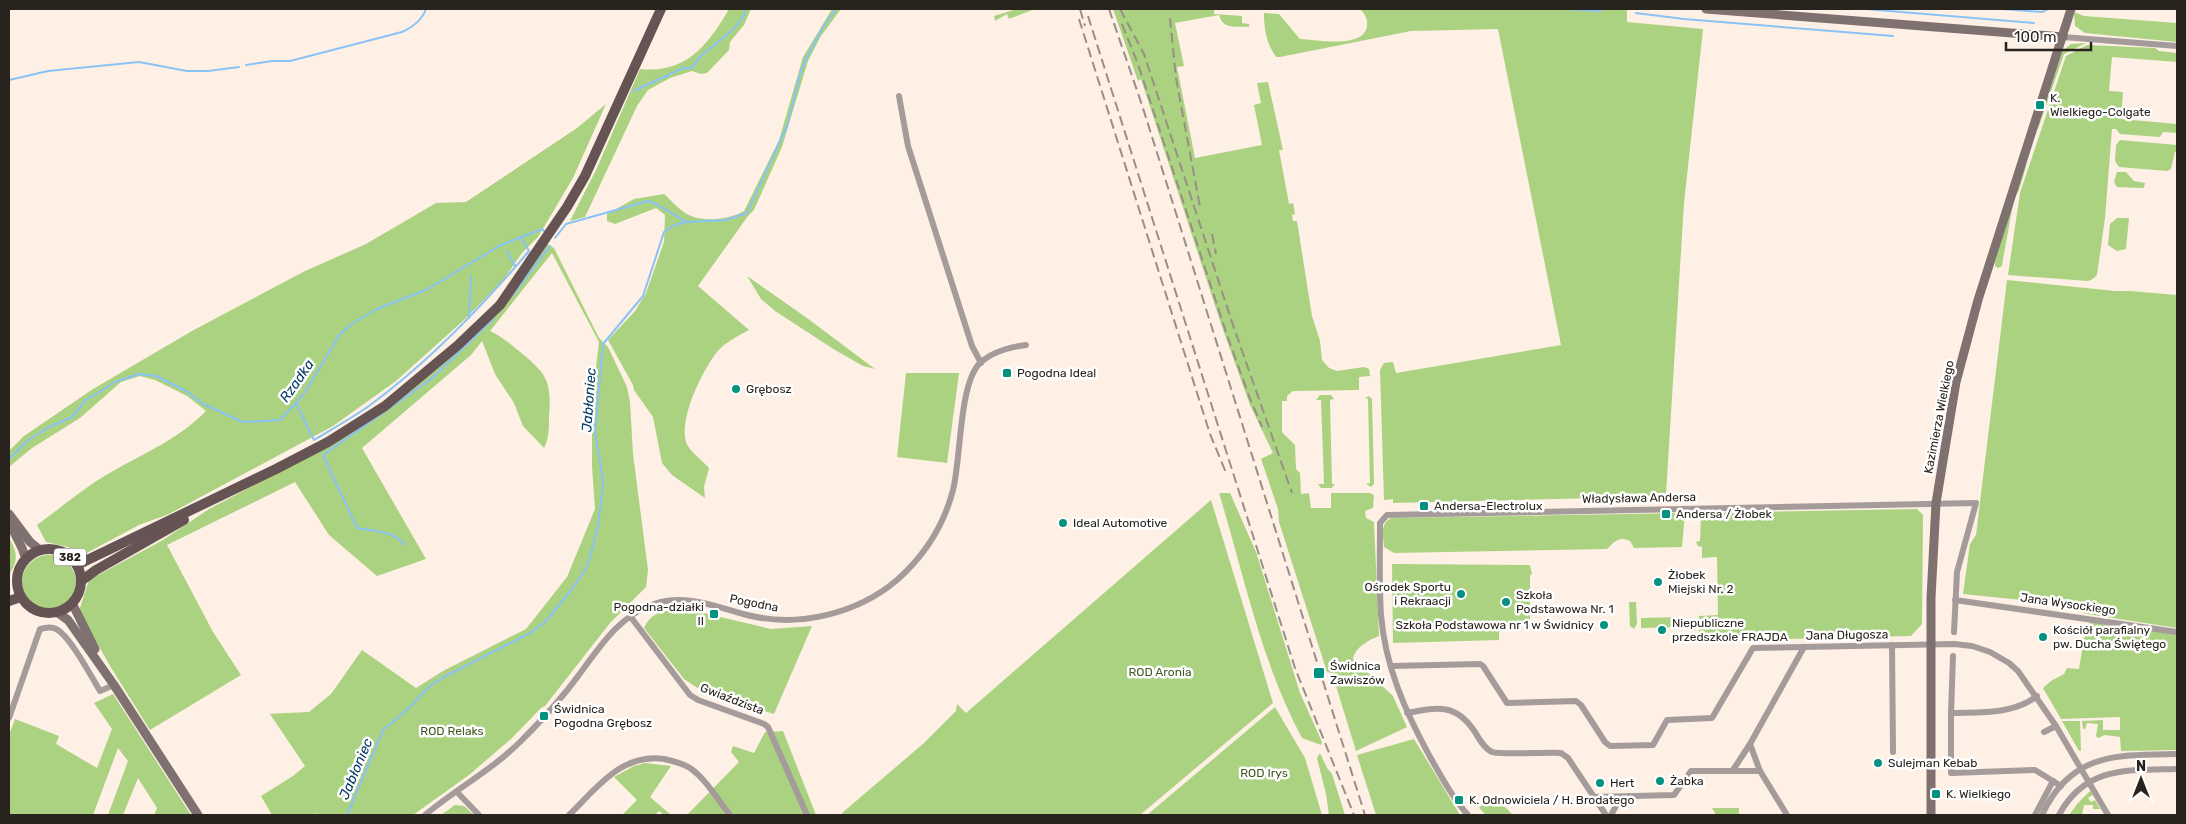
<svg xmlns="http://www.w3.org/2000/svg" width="2186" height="824" font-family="Rubik,sans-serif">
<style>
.green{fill:#abd280}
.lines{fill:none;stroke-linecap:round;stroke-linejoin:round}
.stream{stroke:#8bc2f6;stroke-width:2}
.street{stroke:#a59b9b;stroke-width:6}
.secondary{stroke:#807171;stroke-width:9}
.primary{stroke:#665454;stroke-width:10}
.rail{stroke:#998f86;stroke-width:2;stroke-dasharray:10 5;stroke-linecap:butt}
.poi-dot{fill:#03927f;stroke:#fff;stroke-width:2}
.labels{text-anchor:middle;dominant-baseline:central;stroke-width:5;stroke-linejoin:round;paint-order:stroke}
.shield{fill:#fff;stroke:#696562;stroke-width:1}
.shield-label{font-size:11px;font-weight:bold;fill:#29231e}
.poi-label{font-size:12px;fill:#29231e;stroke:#fff;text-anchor:start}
.street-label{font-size:12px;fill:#29231e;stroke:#fff}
.park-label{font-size:12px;fill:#415a21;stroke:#fff}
.water-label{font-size:14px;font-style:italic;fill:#043b64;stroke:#fff}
</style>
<rect width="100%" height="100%" fill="#fef0e4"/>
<g class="green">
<path d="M729 9H751L744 25 730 42 729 50 707 73 701 74 692 71 670 78 648 90 637 106 585 217 570 221 597 168 640 69C686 74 708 45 729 9Z"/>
<path d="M832 9H841L821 36 808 61 782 147 754 210 748 216 698 286 749 330C738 336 724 343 717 352 702 371 679 418 686 442 689 451 703 461 709 468L704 487 705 498 672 475 662 463 653 417 634 390 633 385 608 340 635 311 646 293 664 242 665 215 656 208 615 224 607 221V214L634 199 664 194C672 201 680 211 689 215 705 223 730 219 744 211L779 140 803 57Z"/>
<path d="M1017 9H1035L1009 19 1007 14 995 21 994 16Z"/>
<path d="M1113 9H1214V14L1242 16V23L1249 24V27C1235 26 1223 30 1219 15L1175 23 1184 66 1177 67 1195 158 1262 145 1254 105 1261 103 1257 83 1268 82 1283 150H1279L1289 204 1293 203 1295 214 1292 215 1293 221H1297L1312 316 1320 341 1322 360 1329 368 1337 371 1364 367 1369 369 1370 376 1359 377V390L1293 391 1287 396V401H1282V432L1295 445 1296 469 1300 473 1301 494 1309 493 1311 508H1331V493H1370L1374 495 1373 508 1365 511 1366 518 1374 522 1379 636C1369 640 1355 647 1353 659L1393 696 1407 727 1356 751 1332 673 1327 672 1279 522 1278 509 1261 459 1273 453 1250 405 1221 324 1141 79 1138 81Z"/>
<path d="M1360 9H1627V22L1703 29 1684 203 1666 494 1639 497 1393 503V499L1384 500 1380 370 1384 363 1393 362 1396 373 1561 345 1498 29 1411 31 1280 57H1276C1267 44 1264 31 1264 13L1279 14 1300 39C1317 40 1364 49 1367 26 1368 19 1365 14 1360 9Z"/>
<path d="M2074 12 2084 16 2177 23V42L2085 33 2075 26Z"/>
<path d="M2086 43 2064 54 2038 129H2036L2061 52 2071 44Z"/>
<path d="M2087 45 2155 48 2159 51 2177 53V62L2112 57 2109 91 2123 92 2121 119 2177 124V133L2163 132 2160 137 2120 134 2116 129H2112L2105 218 2097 275 2093 279 2088 281 2008 275 2020 193 2066 56Z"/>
<path d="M606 104 573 178 538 237 522 253 502 282 464 320 396 381 333 426 169 514 139 525 83 555 68 547 46 542 37 525C62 507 86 486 113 471 145 453 180 438 206 411L187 396 155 380 140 376 121 382 80 418 32 448 9 467V451L24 436 93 389 192 331 305 271 366 244 436 203 466 202 577 128Z"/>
<path d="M2120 140 2177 145V152H2175L2171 169 2167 171 2119 167 2115 161 2116 145Z"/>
<path d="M2027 163 2019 190 2014 199 2003 259 2002 266 1998 268 1995 266V262L2020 179Z"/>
<path d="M2117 172H2126L2134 181 2145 183 2144 188 2117 187 2114 182Z"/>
<path d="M2117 218H2129L2126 249 2117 251 2108 245 2110 224Z"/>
<path d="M547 244 554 248 599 338 608 347 627 387 630 402 633 454 648 570 646 587 610 623 545 706 541 708 511 739 469 775 413 815H319L317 813 315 815H272L261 796 293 776 305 766 270 714H266L309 712 331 694 362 650 416 688 443 671 526 629 567 577 595 509 592 467V400L599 342 552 253 490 331C501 336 509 343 519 351 546 373 552 380 549 417 549 428 549 438 544 448L523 426 514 403 495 374 482 341 471 355 362 448 426 559 377 576 329 535 295 482 167 545 213 632 241 675 150 730 110 666 79 611 89 580 163 540 209 509 291 466 443 363Z"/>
<path d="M747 276 807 318 875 369 863 366 835 350 775 311 761 299Z"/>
<path d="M2007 280 2115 291H2130L2177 295V628L2087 614 2050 603 1963 594 1970 544 1976 535Z"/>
<path d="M906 373H959L947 463 897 457Z"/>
<path d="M1320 395H1331L1334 399 1330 400 1332 484H1335L1332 488H1321L1318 484H1324L1321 400H1316Z"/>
<path d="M1369 396 1372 399 1374 484 1371 487 1366 484 1370 483 1368 399 1365 398Z"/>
<path d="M1219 493H1230L1256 552 1300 693 1322 742 1321 745 1302 738C1261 662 1244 575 1219 493Z"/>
<path d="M1211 500 1273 703 1140 815H843L842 813 924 743 956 711 957 704 966 713Z"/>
<path d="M1917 509 1923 515 1922 624 1911 636 1699 641V616L1718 615 1717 557 1702 558V547L1698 546 1696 542 1700 541 1701 517H1698L1700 513Z"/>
<path d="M1685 513 1682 547 1634 548 1630 541C1619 536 1615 541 1607 549L1394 553 1384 547C1383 536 1380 522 1392 518Z"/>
<path d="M9 537C17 553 19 559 9 575Z"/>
<circle cx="49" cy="582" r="27"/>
<path d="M1392 564 1530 565 1532 574 1530 575V623L1499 625V640L1393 643Z"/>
<path d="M1629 602H1636L1637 624 1634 629 1630 626Z"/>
<path d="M686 609 771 629 812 626 774 714 705 693 684 679 644 628C653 609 667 611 686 609Z"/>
<path d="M1681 617 1682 627 1641 628V618Z"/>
<path d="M2091 621 2177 634V750L2121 751 2120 737 2105 735 2098 738 2096 736 2098 724 2087 723 2085 729H2083L2082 721 2103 720V730H2120V717L2061 719 2043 688 2051 681 2064 674 2067 668 2079 669 2086 627Z"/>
<path d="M113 694 191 815H154L157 808 138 778 123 815H108L128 761 118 748 93 815H9V735L15 719 59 736 56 744 97 768 112 729 94 703Z"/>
<path d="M1275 707 1305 758 1322 815H1147Z"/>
<path d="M2062 721H2080L2081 751H2079Z"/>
<path d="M783 731 816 815H687L739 762 731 752 733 746 754 753 765 732Z"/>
<path d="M1414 739 1460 815H1376L1357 755Z"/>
<path d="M1320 753 1327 768 1332 774 1345 815H1329L1326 794 1317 758Z"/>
<path d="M645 763 671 766 650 797 671 815H664L659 811 655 815H622L637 800 614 777 634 766Z"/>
<path d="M2090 791 2093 795 2088 798 2091 802 2095 800 2100 809H2093V805H2084L2082 815H2069L2078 803Z"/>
<path d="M1493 795 1513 815H1486L1479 808Z"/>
<path d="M455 805 464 806 474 815H441Z"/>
<path d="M1712 808H1739V815H1716Z"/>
</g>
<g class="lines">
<g class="stream">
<path d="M1565 9 1601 11"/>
<path d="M1865 9 2034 23"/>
<path d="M2002 9 2042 12 2048 9"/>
<path d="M1636 13 1684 19 1893 36"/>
<path d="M246 65 272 61H290L402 32C413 27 422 20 426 9"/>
<path d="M9 80 48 71 139 62 187 71H208L239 67"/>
<path d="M634 91 683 68H691C695 65 697 60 701 56 715 42 741 29 746 9"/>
<path d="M555 238 566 224 648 201C652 201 682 219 686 222"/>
<path d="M507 251 515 266"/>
<path d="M512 296 550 246"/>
<path d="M469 318 471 276"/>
<path d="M296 403 314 440C332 429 352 418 369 406 429 362 481 308 529 251L521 237"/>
<path d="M9 459 27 441 49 427 72 417 86 400 115 382 139 374 156 376 186 391 203 404 243 422 280 420 304 394 340 334 353 323 377 309 426 290 499 246 542 229 544 231"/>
<path d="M405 545C394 531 374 531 357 528L323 455 431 379 493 319"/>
<path d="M347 815 383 730 407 710 431 685 444 677 530 633 545 622 572 589 585 570 590 557 598 526 601 504 603 481 595 432 603 344 643 296 664 232 675 225 686 222 726 220 747 213 787 126 801 71 807 57 823 27 836 9"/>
</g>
<g class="street">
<path d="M2063 37 2177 46"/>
<path d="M899 96 908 146 972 346 981 363"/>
<path d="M1955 600 2177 632"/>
<path d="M630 616 690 695 698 700 764 724 768 727 807 815"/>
<path d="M1892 645 1893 752"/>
<path d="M1391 666 1480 664 1483 666 1507 703 1576 701 1581 705 1605 742 1610 746 1653 745 1667 720 1712 718 1753 648 1954 644 1972 646 1990 652 2009 663 2018 671 2056 726 2108 815"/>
<path d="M2037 696C2013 715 1979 712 1951 713V773L2035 770 2061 786"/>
<path d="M1407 713C1438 707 1456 703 1475 732 1479 739 1484 748 1492 752 1500 755 1548 752 1561 753L1568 758 1606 815"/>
<path d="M1951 713 1953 656"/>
<path d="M9 718 40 629C46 628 50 626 56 629 70 636 91 676 100 691L114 685"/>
<path d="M2044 732 2056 726"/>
<path d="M1750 744 1804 647"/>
<path d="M1733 770 1750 744 1760 771 1787 815"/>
<path d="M457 792 479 815"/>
<path d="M1594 797 1674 795 1691 771H1760"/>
<path d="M425 815C456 789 492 770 521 741 536 726 551 710 564 694 592 661 612 618 654 604 685 593 717 607 747 615 798 628 857 614 897 580 924 556 944 525 953 490 961 459 959 386 979 364 991 352 1010 347 1026 345"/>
<path d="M569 815C597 788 621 753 664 759 673 761 682 763 690 768 706 779 718 800 730 815"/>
<path d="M1468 815C1452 797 1441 776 1429 755 1405 711 1385 665 1381 615 1379 585 1380 554 1380 523L1387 515 1976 503 1957 572 1954 632"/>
<path d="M1611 815 1621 797"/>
<path d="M2035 815 2053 781"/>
<path d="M2042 815C2071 752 2118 755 2177 754"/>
<path d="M2059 815C2085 766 2129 770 2177 769"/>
</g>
<g class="secondary">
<path d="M1706 9 2063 37"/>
<path d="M9 514 30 542 40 550"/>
<path d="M9 522 22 548 26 559"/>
<path d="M72 603 95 649"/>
<path d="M57 612 68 620 114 685 198 815"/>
<path d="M1931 815V598L1936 503 1956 382 1978 300 2071 9"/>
</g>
<g class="primary">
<circle cx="49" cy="581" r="32"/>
<path d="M77 565 276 469 328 442 385 406 457 346 500 305 567 207 585 176 661 9"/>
<path d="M81 581 96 570 184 520"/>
<path d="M9 601 21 597"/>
</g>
<g class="rail">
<path d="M1080 9 1085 26"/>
<path d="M1109 9 1142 105 1365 815"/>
<path d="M1120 9 1144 54 1233 325 1292 493"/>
<path d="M1088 16 1295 668 1354 815"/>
<path d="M1170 18 1176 78 1200 207"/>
<path d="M1079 19 1210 434 1227 475"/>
<path d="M1122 24 1138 64 1228 338 1249 396 1262 427"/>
<path d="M1212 234 1216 254"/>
</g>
</g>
<g class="poi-dot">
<rect x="2035" y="100" width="10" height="10" rx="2.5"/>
<rect x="1002" y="368" width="10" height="10" rx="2.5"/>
<circle cx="736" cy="389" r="5"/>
<rect x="1419" y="501" width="10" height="10" rx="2.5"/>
<rect x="1661" y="509" width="10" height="10" rx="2.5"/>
<circle cx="1063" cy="523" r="5"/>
<circle cx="1658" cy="582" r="5"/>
<circle cx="1461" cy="594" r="5"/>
<circle cx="1506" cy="602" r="5"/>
<rect x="709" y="609" width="10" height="10" rx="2.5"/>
<circle cx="1604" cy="625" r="5"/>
<circle cx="1662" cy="630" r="5"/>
<circle cx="2043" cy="637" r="5"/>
<rect x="1313" y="667" width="12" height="12" rx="2.5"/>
<rect x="539" y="711" width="10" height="10" rx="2.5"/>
<circle cx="1878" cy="763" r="5"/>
<circle cx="1660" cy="781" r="5"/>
<circle cx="1600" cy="783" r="5"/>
<rect x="1931" y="789" width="10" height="10" rx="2.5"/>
<rect x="1454" y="795" width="10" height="10" rx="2.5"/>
</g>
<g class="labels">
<rect class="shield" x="54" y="548.5" width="32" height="17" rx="4"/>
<g class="shield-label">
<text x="70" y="557">382</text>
</g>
<g class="poi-label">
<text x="2050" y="98">K.<tspan x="2050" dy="14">Wielkiego-Colgate</tspan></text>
<text x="1017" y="373">Pogodna Ideal</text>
<text x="746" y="389">Grębosz</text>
<text x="1434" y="506">Andersa-Electrolux</text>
<text x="1676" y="514">Andersa / Żłobek</text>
<text x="1073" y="523">Ideal Automotive</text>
<text x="1668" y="575">Żłobek<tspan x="1668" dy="14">Miejski Nr. 2</tspan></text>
<text x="1451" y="587" text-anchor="end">Ośrodek Sportu<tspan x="1451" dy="14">i Rekraacji</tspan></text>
<text x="1516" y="595">Szkoła<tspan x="1516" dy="14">Podstawowa Nr. 1</tspan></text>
<text x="704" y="607" text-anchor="end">Pogodna-działki<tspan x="704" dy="14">II</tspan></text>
<text x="1672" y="623">Niepubliczne<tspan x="1672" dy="14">przedszkole FRAJDA</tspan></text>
<text x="1594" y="625" text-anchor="end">Szkoła Podstawowa nr 1 w Świdnicy</text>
<text x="2053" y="630">Kościół parafialny<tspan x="2053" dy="14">pw. Ducha Świętego</tspan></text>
<text x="1330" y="666">Świdnica<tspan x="1330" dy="14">Zawiszów</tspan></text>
<text x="554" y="709">Świdnica<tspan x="554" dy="14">Pogodna Grębosz</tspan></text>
<text x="1888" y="763">Sulejman Kebab</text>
<text x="1670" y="781">Żabka</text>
<text x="1610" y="783">Hert</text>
<text x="1946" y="794">K. Wielkiego</text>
<text x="1469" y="800">K. Odnowiciela / H. Brodatego</text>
</g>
<g class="street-label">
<text transform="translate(1939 417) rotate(-79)">Kazimierza Wielkiego</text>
<text transform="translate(1639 498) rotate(-1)">Władysława Andersa</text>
<text transform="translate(754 603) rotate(11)">Pogodna</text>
<text transform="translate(2068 604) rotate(8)">Jana Wysockiego</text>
<text transform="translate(1847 635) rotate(-1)">Jana Długosza</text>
<text transform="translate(732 699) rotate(21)">Gwiaździsta</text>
</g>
<g class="park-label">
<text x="1160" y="672">ROD Aronia</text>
<text x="452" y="731">ROD Relaks</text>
<text x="1264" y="773">ROD Irys</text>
</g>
<g class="water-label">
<text transform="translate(297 381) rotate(-55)">Rzadka</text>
<text transform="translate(589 400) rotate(-86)">Jabłoniec</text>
<text transform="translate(356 769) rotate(-67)">Jabłoniec</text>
</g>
</g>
<rect width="2186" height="824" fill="none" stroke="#29231e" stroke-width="20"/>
<g transform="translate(2141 779)" stroke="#ffffff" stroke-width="4" paint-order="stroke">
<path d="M0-4L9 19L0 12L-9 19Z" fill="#29231e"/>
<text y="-8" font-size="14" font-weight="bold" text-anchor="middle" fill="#29231e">N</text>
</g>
<path d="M2006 42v8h85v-8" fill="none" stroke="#29231e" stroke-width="2.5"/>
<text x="2014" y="42" font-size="15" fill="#29231e" stroke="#ffffff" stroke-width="4" paint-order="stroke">100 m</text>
</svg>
